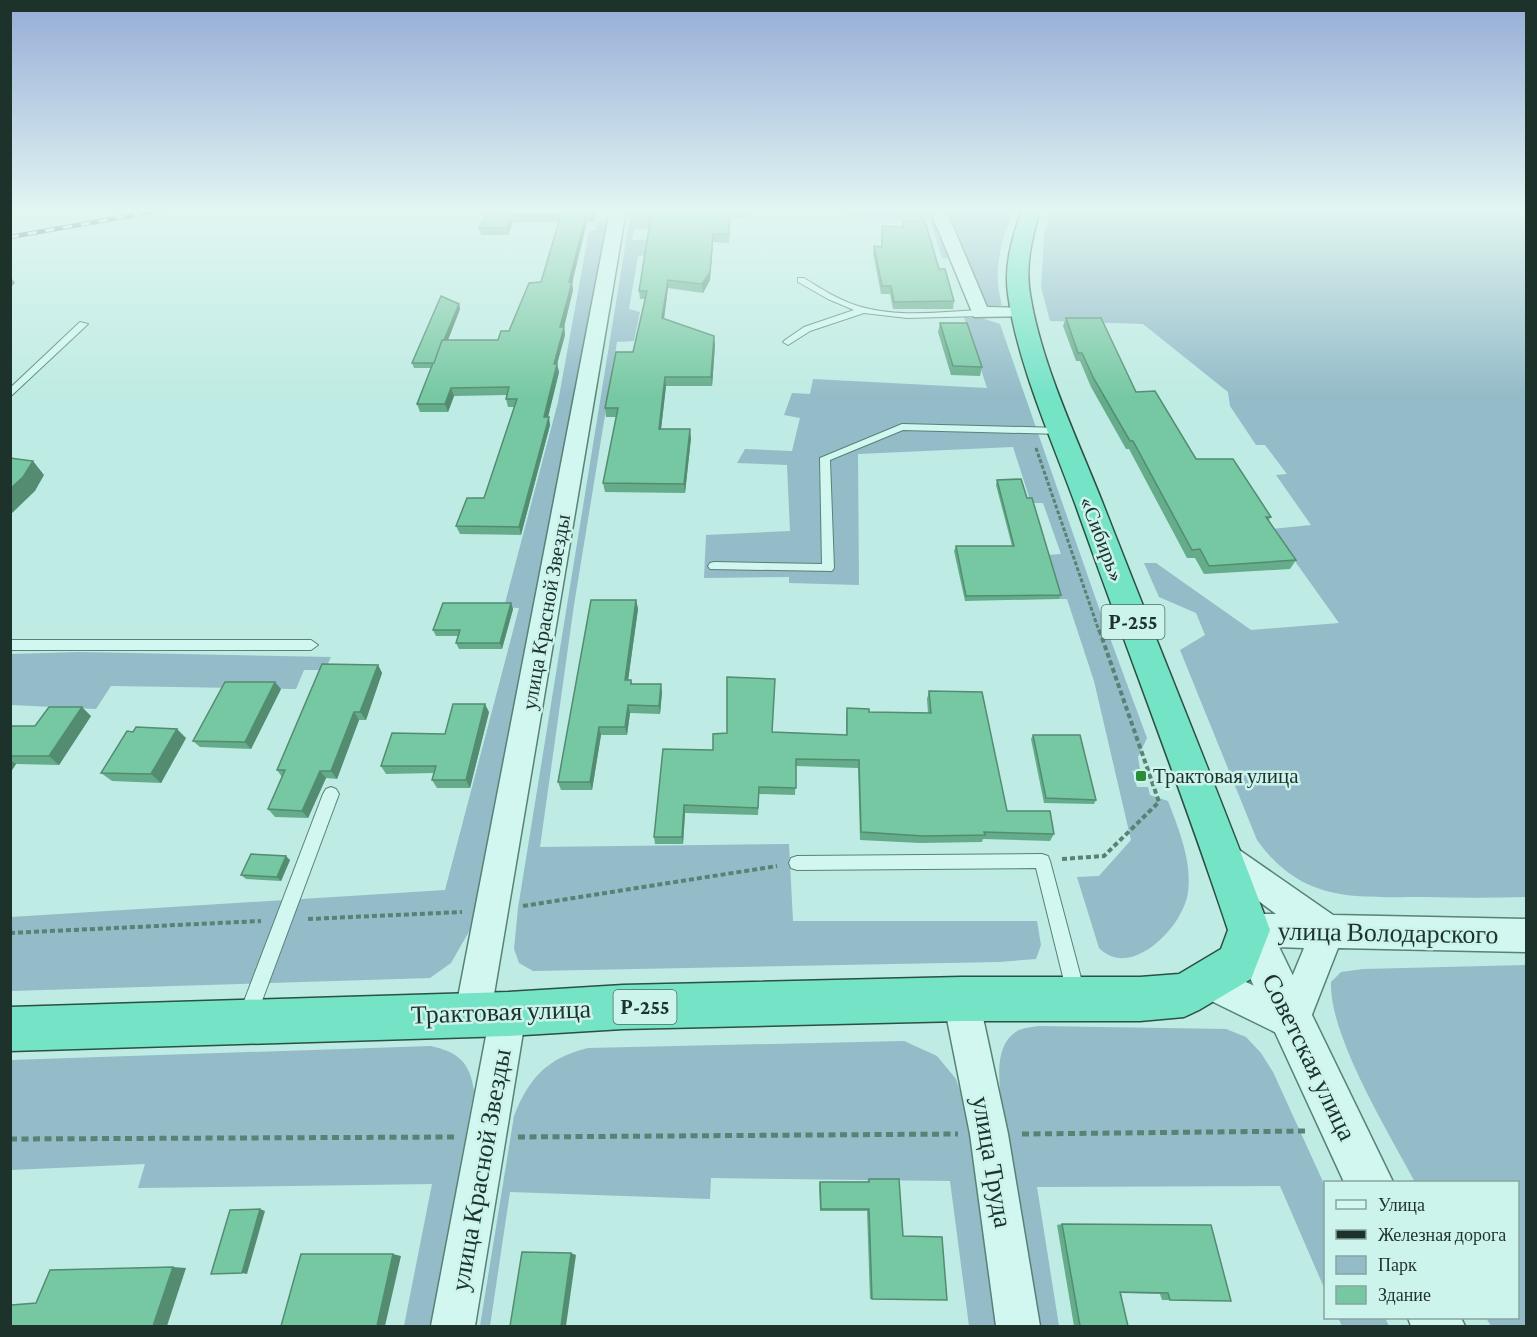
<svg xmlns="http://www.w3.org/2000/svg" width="1537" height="1337" font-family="'Crimson Pro',serif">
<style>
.green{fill:#93bbc8}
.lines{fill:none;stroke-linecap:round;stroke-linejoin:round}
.service-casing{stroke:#588274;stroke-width:2}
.minor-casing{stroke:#588274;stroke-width:3}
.tertiary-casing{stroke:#588274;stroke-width:3}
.trunk-casing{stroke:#2c5042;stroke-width:3}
.path-far2{stroke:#588274;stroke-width:3;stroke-dasharray:4 2;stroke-linecap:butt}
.path-far1{stroke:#588274;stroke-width:4;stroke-dasharray:5 3;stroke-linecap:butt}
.path{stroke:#588274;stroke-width:5;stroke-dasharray:7 4.5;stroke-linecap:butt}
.service{fill:#d1f7f0;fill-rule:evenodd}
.minor{fill:#d1f7f0;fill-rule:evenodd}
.tertiary{fill:#d1f7f0;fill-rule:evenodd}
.trunk{fill:#74e3c6;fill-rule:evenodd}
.rail-casing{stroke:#1c322a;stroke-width:4.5}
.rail{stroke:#cdf3ed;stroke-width:3;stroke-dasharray:9;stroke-linecap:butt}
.wall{fill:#65ac8b}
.shaded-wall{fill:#538c71}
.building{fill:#76c8a2;stroke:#538c71;stroke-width:1.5}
.poi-dot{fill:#2b8e37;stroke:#cdf3ed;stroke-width:2}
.labels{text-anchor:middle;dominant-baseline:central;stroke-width:5;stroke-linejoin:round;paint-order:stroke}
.shield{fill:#cdf3ed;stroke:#516c64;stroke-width:1.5}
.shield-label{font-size:20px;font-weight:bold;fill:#1c322a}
.street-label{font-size:21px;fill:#1c322a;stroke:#cdf3ed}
.poi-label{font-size:21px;fill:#1c322a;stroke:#cdf3ed;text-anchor:start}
.near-street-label{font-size:26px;fill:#1c322a;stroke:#cdf3ed}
</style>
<rect width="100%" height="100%" fill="#beebe3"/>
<g class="green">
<path d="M631 210H638V213H651L649 229H634L632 240H647L645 255 638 256 629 309 640 312 634 341 617 342 574 605 540 847 789 844 793 921H1037L1041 945 1036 959 999 962 533 971 519 963 514 949 518 908Z"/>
<path d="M834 210H1013C1001 245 992 268 1002 305L986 308 950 258H942L930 220 846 215Z"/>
<path d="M1051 210H1526V897C1493 898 1459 898 1426 897 1356 897 1303 904 1257 840L1180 650 1205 635 1196 613 1159 597 1144 563H1156L1251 630 1339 623 1272 529 1311 525 1276 475 1287 474 1265 445H1256L1230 406 1228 392 1143 324 1050 321 1041 287 1044 237Z"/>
<path d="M598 221H608L505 777 471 928 451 963 430 978 11 991V917L445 890 519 608 504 607 558 402 589 231 596 230Z"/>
<path d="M964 317 982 318 1000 324 1100 611 1147 738 1138 757 1141 776 1132 770 1137 787H1148L1150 795 1168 801C1179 830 1192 861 1188 892 1184 926 1131 981 1099 948L1077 877 1099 876 1131 840 1094 681 1067 599H1059L1048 555 1061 554 1043 503H1031L1013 447 858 454 859 585 789 583V577L704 578 706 535 790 531 787 465 737 463 745 449 792 451 800 418 784 415 792 393 810 394 813 379 987 388Z"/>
<path d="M80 652 331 657 325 670H304L296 689 111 686 96 709 11 705V654Z"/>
<path d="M1526 965V1326H1491L1486 1318H1518V1182H1415C1389 1133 1329 1036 1331 982L1341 972 1363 969Z"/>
<path d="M1038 1026 1226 1029 1246 1037 1261 1053 1273 1072 1325 1186V1290L1280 1186 1037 1187 1059 1326H1039L1001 1102C999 1079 994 1043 1019 1030 1024 1028 1032 1027 1038 1026Z"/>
<path d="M904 1041 937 1056 956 1079 970 1121 1000 1326H969L950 1181 711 1178 710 1199 510 1192 490 1326H480L514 1116C529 1078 547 1058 588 1048Z"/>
<path d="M431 1046C458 1052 470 1062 474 1091L431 1326H404L432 1184 138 1188 145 1164 11 1170V1060Z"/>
<path d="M1338 1318H1385L1389 1326H1342Z"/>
</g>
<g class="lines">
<defs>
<g id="service">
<path d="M798 278H804C821 289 839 300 858 306 897 318 940 312 980 310L985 313 980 316 907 318 864 313 810 331 788 345 783 342 785 340 804 327 854 310 828 299 798 282Z"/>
<path d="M80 322 88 324 10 397V388Z"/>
<path d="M902 424 1061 428 1066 431 1061 434 903 430 830 460 834 568 832 571 710 569 708 566 710 563 714 562 822 564 820 458Z"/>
<path d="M10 640H311L318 645 311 650H10Z"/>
<path d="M331 787 336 789 339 794 256 1017 253 1023 247 1026 241 1023 238 1017 323 794 326 789Z"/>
<path d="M1042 854 1048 856 1050 861 1085 993 1082 999 1076 1002 1070 999 1067 993 1036 868 797 870 791 868 789 863 791 858 797 856Z"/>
</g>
<g id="minor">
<path d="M610 210H626L491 1012 495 1001 508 996 521 1001 526 1014 475 1326H431L490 1015 486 1026 473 1031 460 1026 455 1013Z"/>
<path d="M930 210H946L987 307 1028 308 1031 312 1028 316 974 317Z"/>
<path d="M1224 842 1235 847 1333 915 1526 919V952L1338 948 1304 1035 1291 1040 1195 993 1190 981 1195 969 1207 964 1283 999 1304 948 1249 946 1237 942 1232 930 1237 918 1249 914H1276L1213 867 1208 857 1213 847Z"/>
<path d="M961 981 973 987 979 999 1008 1134 1040 1326H996L970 1134 943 999 949 987Z"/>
</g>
<g id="tertiary">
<path d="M1249 910 1264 916 1393 1182H1344L1228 930 1234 916Z"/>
<path d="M1408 1318H1461L1465 1326H1411Z"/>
</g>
<path id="trunk" d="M1022 210H1040C1032 238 1025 265 1030 294 1041 364 1077 438 1103 504 1158 646 1217 787 1270 930L1251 979 1199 1010 1184 1017 1140 1021H961L623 1029 508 1036 10 1051V1007L508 992 623 985 961 977H1140L1179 974 1221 949 1228 930C1181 788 1126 648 1076 506 1052 440 1017 363 1008 294 1004 265 1012 238 1022 210Z"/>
</defs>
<use href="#service" class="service-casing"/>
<use href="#minor" class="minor-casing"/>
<use href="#tertiary" class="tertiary-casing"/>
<use href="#trunk" class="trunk-casing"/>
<path class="path-far2" d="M1036 448 1099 631"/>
<g class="path-far1">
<path d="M1062 859 1104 856 1159 802 1099 629"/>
<path d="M523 906 777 866"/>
<path d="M308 919 462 912"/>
<path d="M10 933 261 921"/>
</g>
<g class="path">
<path d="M1022 1134 1306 1131"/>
<path d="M518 1137 958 1134"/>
<path d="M10 1139 454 1137"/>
</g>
<use href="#service" class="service"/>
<use href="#minor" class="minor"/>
<use href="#tertiary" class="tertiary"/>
<use href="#trunk" class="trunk"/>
<defs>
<path id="rail" d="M10 237 163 210"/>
</defs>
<use href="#rail" class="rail-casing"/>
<use href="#rail" class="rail"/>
</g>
<g class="wall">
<path d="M488 210H597L594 222H587L572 283 573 290 564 327 565 335 557 364 559 372 548 417 550 425 521 535 460 534 456 526 484 498 514 407H508L506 399 507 395 454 396 448 412H420L417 404 432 368H414L412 363 459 304 460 309 448 340H498L509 331 541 282 559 222H513L508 235H481L479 228Z"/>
<path d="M652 210H750L749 218H730L729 243 713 242 710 280 703 293 668 288 664 318 715 345 712 386H666L661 429 691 438 685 493 605 492 603 483 617 417H606L605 408 633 352 645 299H640L639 291Z"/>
<path d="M903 221 939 269 954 301 953 309H893L890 294H881L873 253 874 246 881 247 882 226H902Z"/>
<path d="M1066 318 1136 392 1196 459 1271 517 1268 521 1296 560 1290 569 1204 574 1195 558H1187L1129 449H1126L1091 387 1080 361H1076L1063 326Z"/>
<path d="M940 323 982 367 980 376 951 375 938 332Z"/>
<path d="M997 480 1027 498 1061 595 1059 599 965 601 954 551 956 546H1012L996 485Z"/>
<path d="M636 600 638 609 628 680H631L632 684 662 692 660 714 630 713 627 735H601L592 790H561L558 782Z"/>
<path d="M511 603 513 609 502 649H459L456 643 459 636H436L433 630Z"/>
<path d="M378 665 382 673 366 720H359L337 779 326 778 308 818 275 817 268 809 282 777 277 770Z"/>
<path d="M281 689 251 749 200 747 193 741Z"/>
<path d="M929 691 1007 811 1054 834 1050 841 983 839 982 842 920 843 860 840 858 768 796 766 795 795 759 794 758 815 685 813 683 844H655L654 837 713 750 772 732 846 735V716L847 708 869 712 928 713 927 699Z"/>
<path d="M489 712 470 788H437L432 780 434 773 386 774 381 766Z"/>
<path d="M91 716 59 765 16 764 10 773V726H35Z"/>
<path d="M1033 735 1096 800 1094 804 1044 803 1031 739Z"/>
<path d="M186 738 161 783 112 781 101 773Z"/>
<path d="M290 860 281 881 246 879 241 875Z"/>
<path d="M869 1179 903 1236 947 1300 870 1299 867 1211H820L819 1185 820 1182H867Z"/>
<path d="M1062 1224 1231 1301 1162 1300 1160 1294 1121 1293 1128 1326H1074L1057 1225Z"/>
</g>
<g class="shaded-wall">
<path d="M594 210H597L594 222 592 214Z"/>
<path d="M586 214 587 222 572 283 573 290 564 327 565 335 557 364 559 372 546 425 544 417 569 282Z"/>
<path d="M512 215 513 222 508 235 506 228Z"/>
<path d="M713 234V242L710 280 703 293 702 284Z"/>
<path d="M10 276 15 283 10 288Z"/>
<path d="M668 280V288L663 326 662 318Z"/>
<path d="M459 304 460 309 437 368 436 363Z"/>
<path d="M714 336 715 345 712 386 711 377Z"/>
<path d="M665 377 666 386 660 438 659 429Z"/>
<path d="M451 388 454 396 448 412 445 404Z"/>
<path d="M549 417 550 425 521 535 519 527Z"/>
<path d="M690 429 691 438 685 493 684 484Z"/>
<path d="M33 461 44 475 35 491 10 515V489Z"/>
<path d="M636 600 638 609 627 688 625 680Z"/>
<path d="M511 603 513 609 502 649 500 643Z"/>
<path d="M378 665 382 673 366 720 360 712Z"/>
<path d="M275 682 281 689 251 749 245 742Z"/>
<path d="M661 684 662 692 660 714 659 706Z"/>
<path d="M485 704 489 712 470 788 466 780Z"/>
<path d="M628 705 630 713 627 735 625 727Z"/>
<path d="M82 707 91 716 59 765 49 756Z"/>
<path d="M354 712 359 720 337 779 331 771Z"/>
<path d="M599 727 601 735 592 790 590 782Z"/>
<path d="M177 729 186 738 161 783 151 774Z"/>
<path d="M10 760 16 764 10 773Z"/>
<path d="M320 771 326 778 308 818 302 811Z"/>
<path d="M684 805 685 813 683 844 682 837Z"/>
<path d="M286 856 290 860 281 881 277 877Z"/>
<path d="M260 1209 265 1211 247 1274 242 1273Z"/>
<path d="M571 1253 576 1255 566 1326H561Z"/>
<path d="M393 1254 401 1256 385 1326H377Z"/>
<path d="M173 1267 186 1268 167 1326H153Z"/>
</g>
<g class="building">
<path d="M488 210H594L592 214H586L569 282H572L560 327H564L554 364H557L544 417H549L519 527 456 526 467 498H484L517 399H506L509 387 451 388 445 404H417L442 340H498L501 331H509L529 283 541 282 561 215H512L506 228H479Z"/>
<path d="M652 210H730L729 234H713L710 272 702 284 668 280 662 318 714 336 711 377H665L659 429H690L684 484 603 483 618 408H605L616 352H633L647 291H639Z"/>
<path d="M903 221H925L939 269H945L954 301 894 302 891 286H882L874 246 882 247V226L904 227Z"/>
<path d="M441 296 459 304 444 340H442L434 363H412Z"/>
<path d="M1066 318H1101L1136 392 1155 391 1196 459H1233L1271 517H1266L1296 560 1209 566 1200 549 1192 550 1133 441H1130L1094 379 1082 353H1078Z"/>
<path d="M940 323H967L982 367 953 366Z"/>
<path d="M10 458 33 461 23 477 10 489Z"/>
<path d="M1021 479 1027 498H1032L1061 595 966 596 956 546H1014L997 480Z"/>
<path d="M591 600H636L625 680H631V684H661L659 706 628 705 625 727H599L590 782H558Z"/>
<path d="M443 603H511L500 643H456L460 630H433Z"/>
<path d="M322 664 378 665 360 712H354L331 771H320L302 811 268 809 285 770H277Z"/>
<path d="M727 677 775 679 772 732 847 735V708L869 709V712L931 713 929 691 982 692 1007 811H1050L1054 834 984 832 985 835 923 836 861 832 859 760 796 759V788L759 787 758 808 684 805 682 837H654L663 749 713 750V734L727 733Z"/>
<path d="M225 682H275L245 742 193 741Z"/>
<path d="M453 704H485L466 780H432L436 766H381L392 733 445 734Z"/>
<path d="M49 707H82L49 756H10V726H35Z"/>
<path d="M136 727 177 729 151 774 101 773 127 731 133 732Z"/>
<path d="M1033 735H1080L1096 800 1046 798Z"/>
<path d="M251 854 286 856 277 877 241 875Z"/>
<path d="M869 1179H899L903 1236 942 1237 947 1300 872 1299 869 1209H821L820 1182H869Z"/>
<path d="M260 1209 242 1273 211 1274 230 1210Z"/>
<path d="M1062 1224 1211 1225 1231 1301 1170 1300 1168 1293 1120 1292 1128 1326H1080Z"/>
<path d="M522 1252 571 1253 561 1326H510Z"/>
<path d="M301 1254H393L377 1326H281Z"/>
<path d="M173 1267 153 1326H10V1308L12 1305 36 1303 50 1270Z"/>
</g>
<linearGradient id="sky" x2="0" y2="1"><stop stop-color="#95acd7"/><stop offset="0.53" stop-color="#e2f6f2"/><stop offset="1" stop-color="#e2f6f2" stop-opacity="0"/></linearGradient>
<rect width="1537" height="397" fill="url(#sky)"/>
<rect class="poi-dot" x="1135" y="770" width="12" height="12" rx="3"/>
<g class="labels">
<g class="shield">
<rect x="1101.5" y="605" width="63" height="34" rx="4.5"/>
<rect x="613.5" y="990" width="63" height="34" rx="4.5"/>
</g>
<g class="shield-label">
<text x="1133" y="622">Р-255</text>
<text x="645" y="1007">Р-255</text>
</g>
<g class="street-label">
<text transform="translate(1102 539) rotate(69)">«Сибирь»</text>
<text transform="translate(546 612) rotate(-80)">улица Красной Звезды</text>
</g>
<g class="poi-label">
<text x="1153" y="776">Трактовая улица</text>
</g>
<g class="near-street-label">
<text transform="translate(1388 933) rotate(1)">улица Володарского</text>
<text transform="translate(501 1012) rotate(-2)">Трактовая улица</text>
<text transform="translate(1309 1057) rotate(64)">Советская улица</text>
<text transform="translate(992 1162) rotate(80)">улица Труда</text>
<text transform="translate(481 1170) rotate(-80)">улица Красной Звезды</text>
</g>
</g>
<rect width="1537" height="1337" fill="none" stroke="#1c322a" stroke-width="24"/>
<rect x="1324" y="1181" width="195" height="138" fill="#cdf3ed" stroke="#86a69f" stroke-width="1.5"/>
<rect x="1336" y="1200" width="30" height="9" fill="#d1f7f0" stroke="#86a69f" stroke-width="1.5"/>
<text x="1378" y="1211" font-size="18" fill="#1c322a">Улица</text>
<rect x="1336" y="1230" width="30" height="9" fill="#1c322a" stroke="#86a69f" stroke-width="1.5"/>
<text x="1378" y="1241" font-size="18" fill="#1c322a">Железная дорога</text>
<rect x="1336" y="1256" width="30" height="18" fill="#93bbc8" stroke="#86a69f" stroke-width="1.5"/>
<text x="1378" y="1271" font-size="18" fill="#1c322a">Парк</text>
<rect x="1336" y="1286" width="30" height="18" fill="#76c8a2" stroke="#86a69f" stroke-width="1.5"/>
<text x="1378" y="1301" font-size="18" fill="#1c322a">Здание</text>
</svg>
